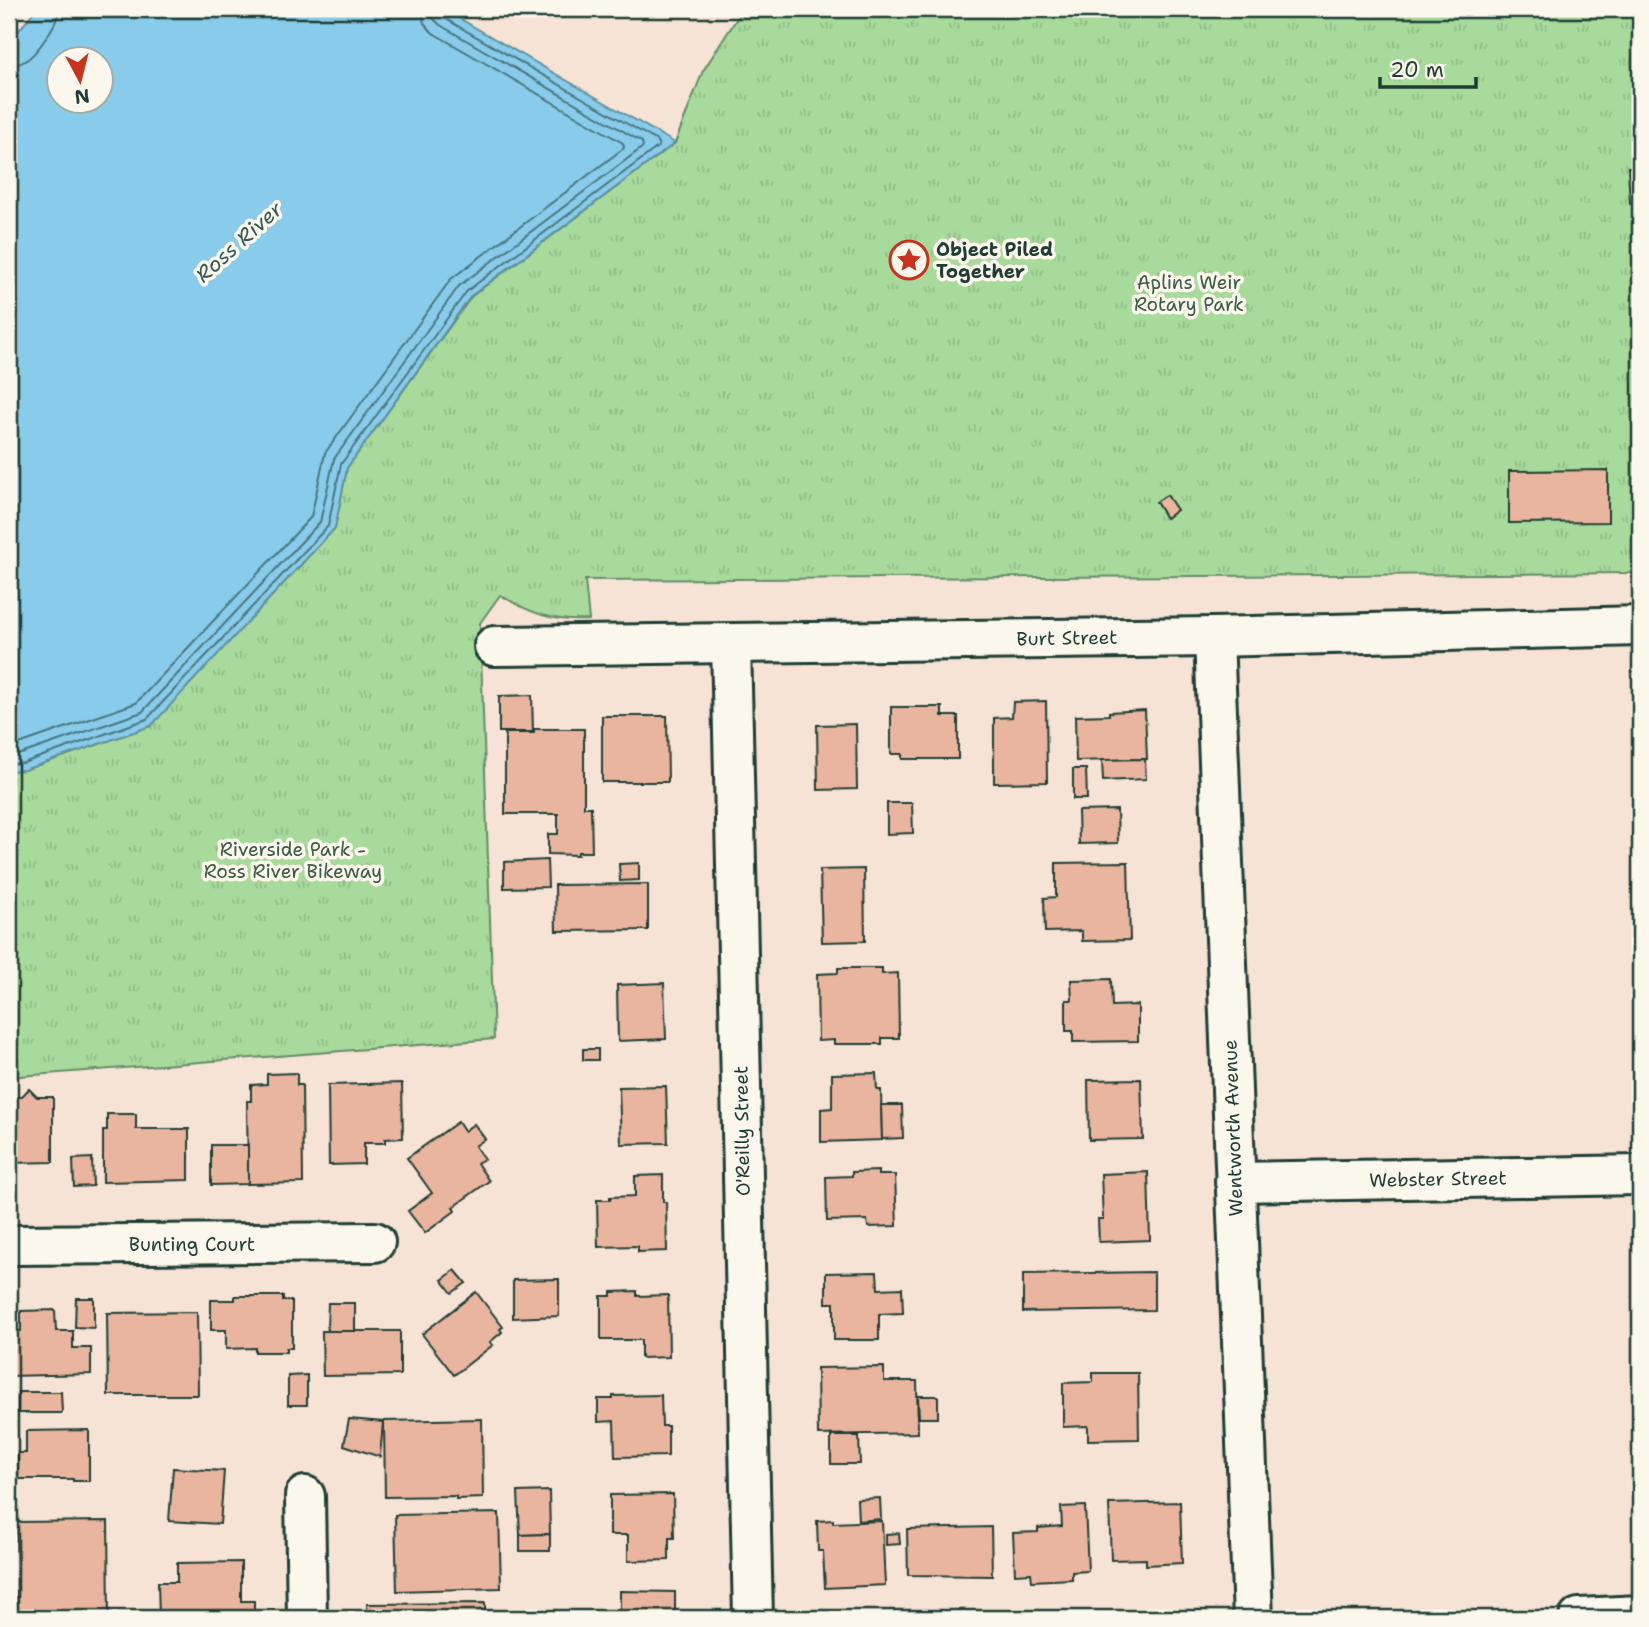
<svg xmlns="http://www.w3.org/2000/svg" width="1649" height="1627" font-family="'Shantell Sans',sans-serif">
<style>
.park{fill:url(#park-tufts);stroke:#648c68;stroke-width:2}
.water{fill:#89cbea;stroke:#5f92a1;stroke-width:2;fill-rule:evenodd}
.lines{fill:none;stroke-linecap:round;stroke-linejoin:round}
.shore{stroke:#49767d;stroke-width:2}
.building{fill:#eab59e;stroke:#1f3d34;stroke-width:2}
.minor-casing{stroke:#1f3d34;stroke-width:44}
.minor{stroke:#fbf7ec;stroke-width:38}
.labels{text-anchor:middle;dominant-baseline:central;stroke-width:7;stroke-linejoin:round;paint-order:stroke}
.poi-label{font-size:19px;font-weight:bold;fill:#1f3d34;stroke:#fbf7ec;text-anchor:start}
.park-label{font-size:19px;fill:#3a5c49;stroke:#fbf7ec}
.street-label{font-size:19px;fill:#1f3d34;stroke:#fbf7ec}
.water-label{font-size:21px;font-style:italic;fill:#345958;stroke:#fbf7ec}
</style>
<defs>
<pattern id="park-tufts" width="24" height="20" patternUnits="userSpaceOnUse" patternTransform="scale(1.75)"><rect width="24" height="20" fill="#a8da9c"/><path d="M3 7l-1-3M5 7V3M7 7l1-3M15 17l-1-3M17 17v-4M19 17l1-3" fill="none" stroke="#90bc87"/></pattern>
</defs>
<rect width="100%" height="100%" fill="#f6e3d5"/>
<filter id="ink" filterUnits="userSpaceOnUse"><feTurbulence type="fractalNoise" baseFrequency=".0143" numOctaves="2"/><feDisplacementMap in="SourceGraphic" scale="14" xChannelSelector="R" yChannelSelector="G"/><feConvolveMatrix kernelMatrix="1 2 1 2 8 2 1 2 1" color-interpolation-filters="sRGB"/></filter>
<g filter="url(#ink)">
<path class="park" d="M743 9H1640V573L585 580 589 620C552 622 531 613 500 595L480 623 494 1039 9 1077V771L24 770 151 726 335 528 347 468 472 296 675 143 703 71Z"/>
<path class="water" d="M36 9H443L675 143 471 296 347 468 335 528 151 726 24 770 9 771V43ZM60 60H102V102H60Z"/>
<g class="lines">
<g class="shore">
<path d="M9 65C15 65 20 64 25 61 37 54 59 22 59 9"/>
<path d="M9 745 19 744 136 703 311 517 325 453 451 279 624 148 623 143 433 33 424 23 421 9"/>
<path d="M9 755 21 754 142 712 320 522 334 459 459 286 643 147 642 142 440 25 433 18 432 9"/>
<path d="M9 764 23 763 147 719 328 526 341 464 467 291 659 146 657 141 444 18 440 9"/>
</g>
</g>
<g class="building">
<path d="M1628 167H1640V203L1630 204Z"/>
<path d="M1608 470V522L1509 523V471Z"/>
<path d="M1167 495 1177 510 1166 518 1156 502Z"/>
<path d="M532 695 533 732H499V696Z"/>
<path d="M1046 701 1047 782 994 783V718L1012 717 1013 702Z"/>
<path d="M891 707H942V716H958V759H902V754H891Z"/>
<path d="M1145 710 1147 759 1076 761 1075 716 1109 715V712Z"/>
<path d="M602 716H667L668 782H602Z"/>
<path d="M856 724 857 789 818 790 817 725Z"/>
<path d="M534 729H584V807H591L592 852H578V855L548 854V834H558V814H505V733H534Z"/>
<path d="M1145 759 1146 779 1103 781 1102 760Z"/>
<path d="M1073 769H1086L1087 799H1073Z"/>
<path d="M887 803H912L913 833 887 834Z"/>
<path d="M1117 810 1118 843 1079 844 1078 811Z"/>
<path d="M547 860 548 887 504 888V862Z"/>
<path d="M1128 862 1130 940 1082 941V931L1045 932 1044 898 1056 897V863Z"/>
<path d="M639 863V880L620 881 619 864Z"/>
<path d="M864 869 865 941 822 942 820 870Z"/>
<path d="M648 884V930L556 931 555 885Z"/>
<path d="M838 968H882V974L898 973 899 1038H882V1044H834V1040L818 1041 817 974 838 973Z"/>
<path d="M1111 979 1112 1006 1138 1005V1041L1073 1042V1031H1066V1000H1072L1071 980Z"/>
<path d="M664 983 666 1039 618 1041 617 985Z"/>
<rect x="583" y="1049" width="15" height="11"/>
<path d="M297 1073V1085H302L303 1183 248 1184 247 1101H251V1085L267 1084V1074Z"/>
<path d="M876 1073 877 1090H881L882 1140 821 1142V1109L832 1108V1074Z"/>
<path d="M1141 1079 1143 1139 1089 1140 1088 1080Z"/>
<path d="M402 1083 403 1138 385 1139V1143H364V1164L329 1165 328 1085Z"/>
<path d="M666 1086 668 1143 621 1144 619 1087Z"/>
<path d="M29 1089 37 1097H53V1162L9 1163V1097H21Z"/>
<path d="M881 1105H902L903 1138 882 1139Z"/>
<path d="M107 1114H136V1129H189V1180L103 1182V1130H107Z"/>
<path d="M458 1122 464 1131 474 1124 485 1139 475 1146 484 1159 477 1163 489 1181 453 1207 455 1211 425 1233 408 1211 432 1193 407 1158Z"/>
<path d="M211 1145H248V1184L211 1185Z"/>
<path d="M92 1158 93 1186 74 1187 73 1159Z"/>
<path d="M878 1171V1175H895L897 1226 868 1227 867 1220 827 1221 826 1177 852 1176V1172Z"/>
<path d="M1148 1172 1150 1240 1099 1242 1098 1219H1103L1101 1174Z"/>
<path d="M663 1175V1202H666L667 1251 638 1252V1246L598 1247 597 1200H610V1197L635 1196V1176Z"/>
<path d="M455 1270 466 1283 452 1293 442 1280Z"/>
<path d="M877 1272 878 1289 902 1288 903 1313 879 1314V1340H834V1303H826V1273Z"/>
<path d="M1154 1272V1310L1023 1312V1274Z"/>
<path d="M559 1279V1316L513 1318V1280Z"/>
<path d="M637 1291V1296L668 1295 669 1357 641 1358V1340H601V1296H611V1292Z"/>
<path d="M476 1292 503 1327 500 1329 502 1332 490 1342 493 1345 454 1375 422 1334Z"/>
<path d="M235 1296H283V1301H292V1348H286V1352H255V1348L226 1349V1330H211V1300H235Z"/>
<path d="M76 1298H94V1328L75 1327Z"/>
<path d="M328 1303H355V1331H327Z"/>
<path d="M55 1310 56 1331H73V1348H91V1374L9 1376V1331H21V1311Z"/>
<path d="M197 1312 198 1395H108L107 1313Z"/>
<path d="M322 1331H400V1375L323 1376Z"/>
<path d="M884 1367V1381H917L918 1433 818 1435 817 1368Z"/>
<path d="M1093 1373H1138L1139 1439 1088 1440V1426L1063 1427V1383L1093 1382Z"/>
<path d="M307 1375V1405H288V1376Z"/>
<path d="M18 1392H61L62 1413H18Z"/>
<path d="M661 1395 662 1426H668V1456L615 1457 614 1421 598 1422V1399H613V1396Z"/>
<path d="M918 1396H938V1418H919Z"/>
<path d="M349 1419 383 1422 380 1457 344 1445Z"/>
<path d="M482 1419 483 1498 456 1499V1496L385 1497 384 1421Z"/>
<path d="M89 1430V1481H73V1479H18V1453H26V1431Z"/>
<path d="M831 1436H859L860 1464H831Z"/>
<path d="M173 1468 224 1471 220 1524 169 1521Z"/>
<path d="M549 1491 550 1534 520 1535 518 1492Z"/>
<path d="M673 1494 674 1538H669V1560L628 1561V1535H610V1495Z"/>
<path d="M880 1498 881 1519 858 1521 857 1499Z"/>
<path d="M1180 1502 1182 1563 1146 1565V1559L1111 1560 1109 1504Z"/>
<path d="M1085 1506 1088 1571 1072 1572V1579L1032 1581 1031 1573 1015 1574 1013 1533 1038 1532V1528L1062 1526 1061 1507Z"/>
<path d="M499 1513 501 1588 397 1591 395 1515Z"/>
<path d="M833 1520V1523L882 1521 885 1585 825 1588 823 1551H818L817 1521Z"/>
<path d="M108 1521 109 1618H17L16 1522Z"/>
<path d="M991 1527 992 1576 908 1575 907 1529Z"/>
<path d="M899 1533 900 1544 886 1545V1534Z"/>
<path d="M550 1534V1551H520V1535Z"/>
<path d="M241 1562V1601H254V1618H159L158 1582H177V1563Z"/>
<path d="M620 1591 675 1592V1618H620Z"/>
<path d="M485 1603V1618H367V1604Z"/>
</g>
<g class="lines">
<defs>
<g id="minor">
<path d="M1214 637 1253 1618"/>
<path d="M731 643 753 1618"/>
<path d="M494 646 1214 637 1640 626"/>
<path d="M1235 1182 1640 1175"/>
<path d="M9 1245 375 1242"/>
<path d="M305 1496 307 1618"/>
<path d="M1579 1618 1640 1615"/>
</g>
</defs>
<use href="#minor" class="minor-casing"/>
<use href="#minor" class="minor"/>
</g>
</g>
<defs>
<symbol id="sight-ring" viewBox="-11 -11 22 22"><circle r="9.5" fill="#fbf7ec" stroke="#c8321e" stroke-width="1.5"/><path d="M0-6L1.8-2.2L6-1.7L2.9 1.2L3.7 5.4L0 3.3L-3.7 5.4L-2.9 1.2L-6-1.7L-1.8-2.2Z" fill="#c8321e"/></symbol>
</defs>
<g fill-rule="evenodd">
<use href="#sight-ring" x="887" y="238" width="44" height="44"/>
</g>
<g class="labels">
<g class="poi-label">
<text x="936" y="249">Object Piled<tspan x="936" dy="22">Together</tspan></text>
</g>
<g class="park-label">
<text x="1189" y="282">Aplins Weir<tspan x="1189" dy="22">Rotary Park</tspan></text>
<text x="293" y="849">Riverside Park -<tspan x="293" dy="22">Ross River Bikeway</tspan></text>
</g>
<g class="street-label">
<text transform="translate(1067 638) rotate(-1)">Burt Street</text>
<text transform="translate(1233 1128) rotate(-92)">Wentworth Avenue</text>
<text transform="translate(742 1131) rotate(-91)">O'Reilly Street</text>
<text transform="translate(1438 1179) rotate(-1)">Webster Street</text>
<text x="192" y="1244">Bunting Court</text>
</g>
<g class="water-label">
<text transform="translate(239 242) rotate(-42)">Ross River</text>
</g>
</g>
<rect width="1649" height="1627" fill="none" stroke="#fbf7ec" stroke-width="35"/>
<rect x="18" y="18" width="1614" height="1592" fill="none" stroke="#1f3d34" stroke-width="2.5" filter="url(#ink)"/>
<g transform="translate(80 80) rotate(173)"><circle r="33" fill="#fbf7ec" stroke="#a3ada2" stroke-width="2"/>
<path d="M0-5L12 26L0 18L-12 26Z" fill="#c8321e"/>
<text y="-10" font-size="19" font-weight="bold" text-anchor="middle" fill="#1f3d34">N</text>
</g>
<path d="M1380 77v10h96v-10" fill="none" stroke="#1f3d34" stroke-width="3.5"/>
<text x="1390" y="77" font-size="21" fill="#1f3d34" stroke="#fbf7ec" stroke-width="5" paint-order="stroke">20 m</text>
</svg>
